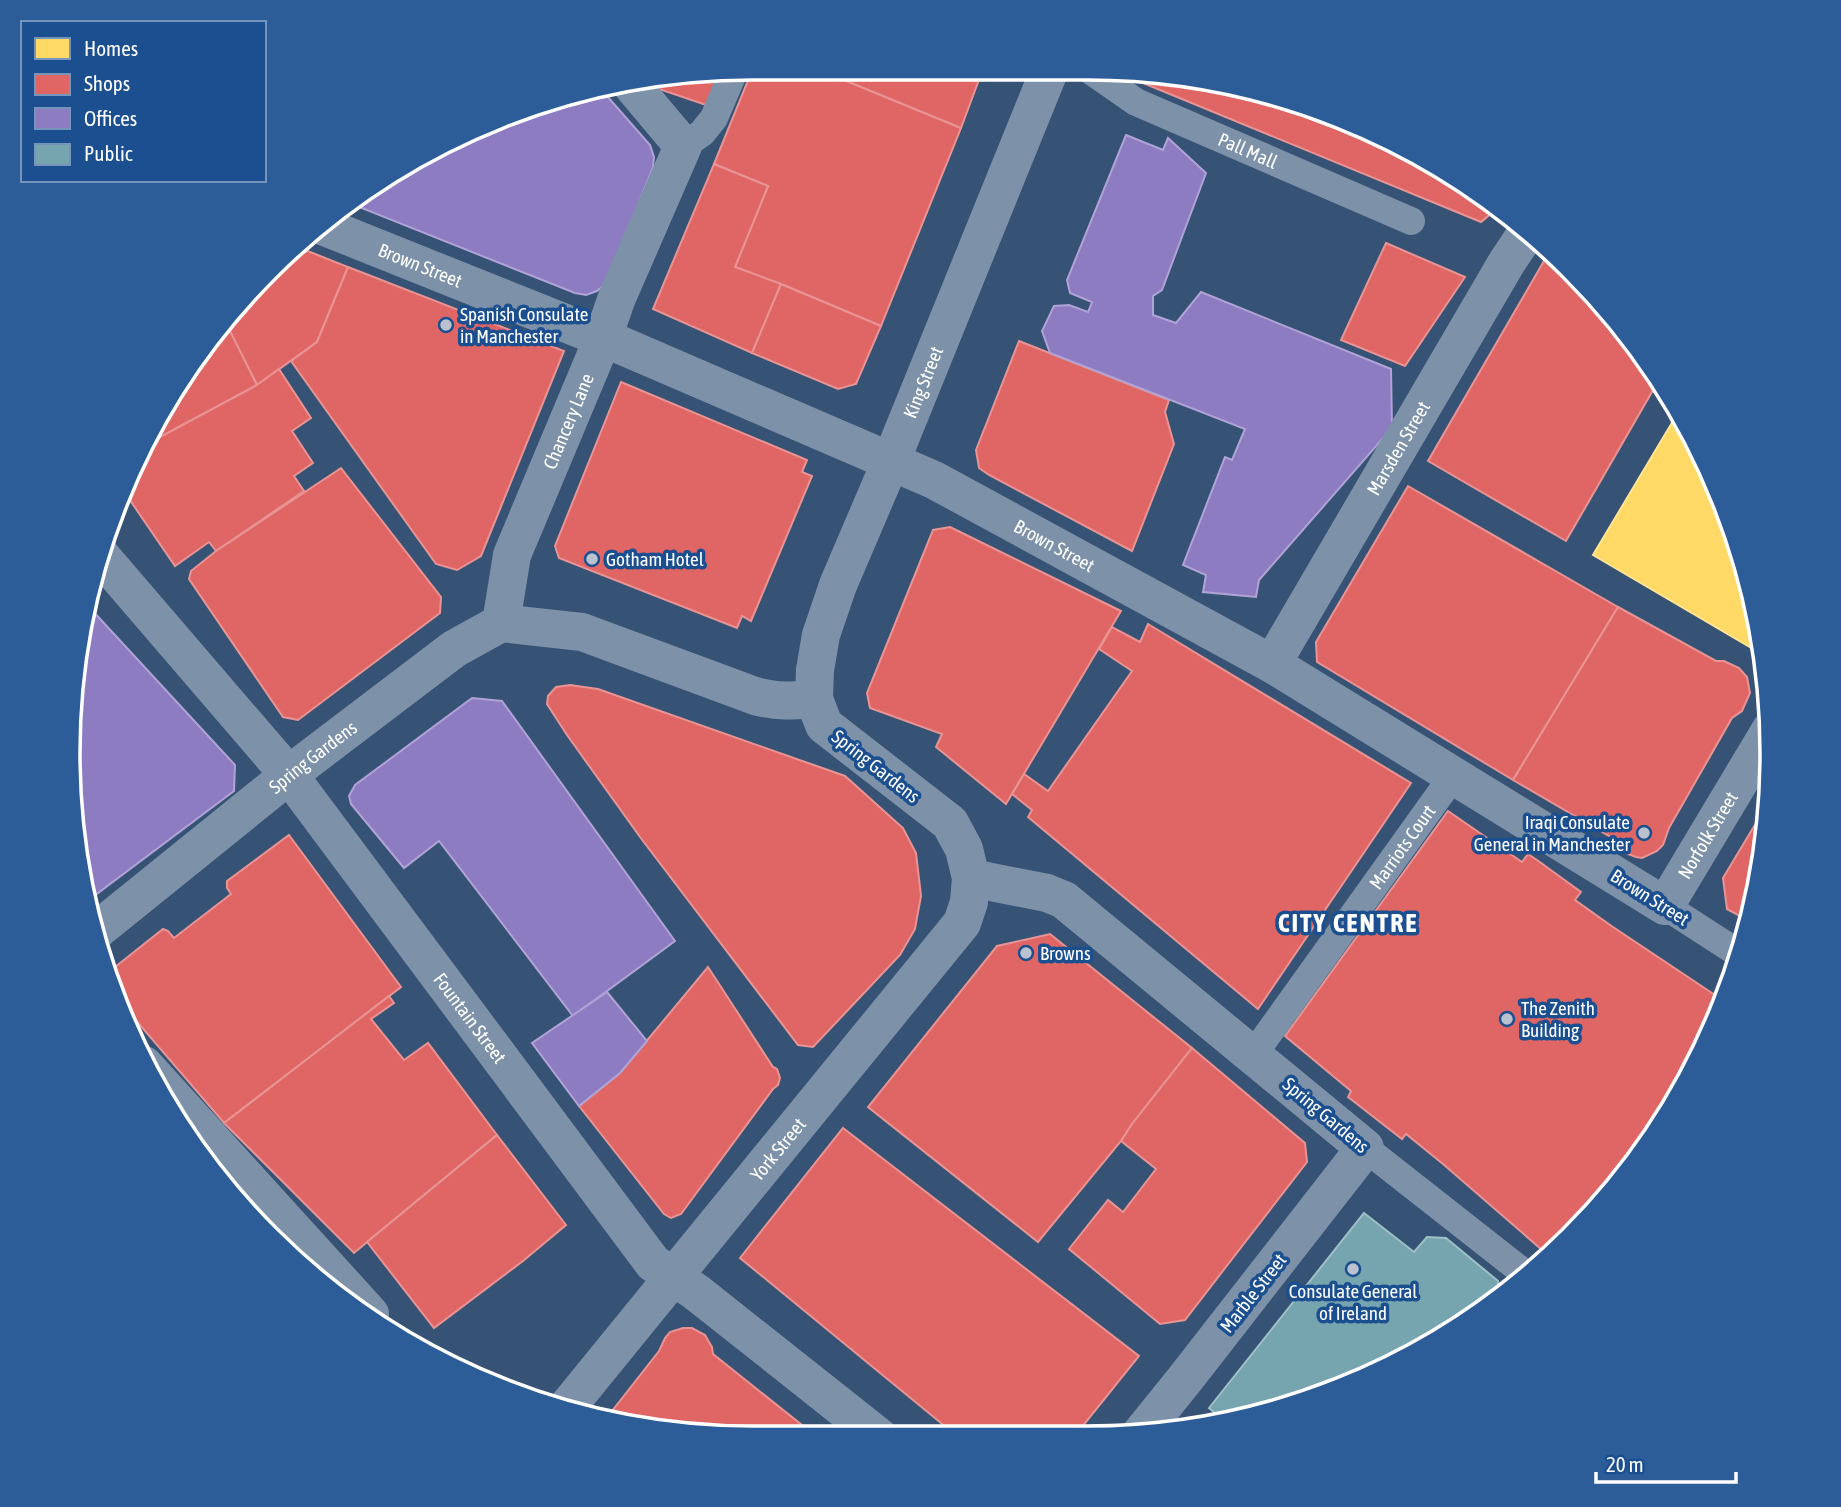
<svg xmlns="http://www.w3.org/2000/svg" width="1841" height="1507" font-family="'Asap Condensed',sans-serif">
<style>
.homes{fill:#ffd966;stroke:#ffe494;stroke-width:2}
.shops{fill:#e06666;stroke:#e99494;stroke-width:2}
.offices{fill:#8e7cc3;stroke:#b0a3d5;stroke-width:2}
.public{fill:#76a5af;stroke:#9fc0c7;stroke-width:2}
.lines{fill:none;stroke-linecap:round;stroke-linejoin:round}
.pedestrian{stroke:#7d92a8;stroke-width:28}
.minor{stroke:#7d92a8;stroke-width:38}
.tertiary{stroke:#7d92a8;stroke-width:38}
.poi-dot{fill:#b9c2ce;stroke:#1b4f8f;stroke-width:2.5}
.labels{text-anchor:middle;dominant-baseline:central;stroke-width:7;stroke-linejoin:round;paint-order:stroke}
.street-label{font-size:19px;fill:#fff;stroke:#1b4f8f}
.poi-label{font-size:19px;fill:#fff;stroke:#1b4f8f;text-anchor:start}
.district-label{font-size:26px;font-weight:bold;letter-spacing:2px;fill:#fff;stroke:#1b4f8f}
.rim{fill:none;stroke:#fff;stroke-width:3.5}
</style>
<rect width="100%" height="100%" fill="#365274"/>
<path class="homes" d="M1679 411 1702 451 1749 577 1762 651 1760 653 1593 555Z"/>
<g class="shops">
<path d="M753 68H815L961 128 881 326 781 284 735 267 768 186 714 164Z"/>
<path d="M815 68 983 69 961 128Z"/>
<path d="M723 72 709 106 653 87 650 82Z"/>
<path d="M1141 72 1349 120 1468 184 1498 208 1481 222 1143 83Z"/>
<path d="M714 164 768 186 735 267 781 284 752 353 653 309Z"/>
<path d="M1386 243 1465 277 1405 366 1341 340Z"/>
<path d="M295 246 348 267 317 342 257 385 226 324Z"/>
<path d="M1548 254 1572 269 1660 378 1566 541 1428 461Z"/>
<path d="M348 267 564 351 481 556 457 570 436 564 291 361 317 342Z"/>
<path d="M781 284 881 326 856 384 838 389 752 353Z"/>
<path d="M228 327 257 385 149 443 184 373 220 332Z"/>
<path d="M1019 341 1169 400 1165 412 1174 444 1132 551 989 475 979 468 976 450Z"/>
<path d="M279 369 311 418 292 431 313 463 294 476 304 491 216 551 209 542 175 566 125 493 149 443 257 385Z"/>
<path d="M621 382 807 460 802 472 812 476 751 621 742 616 737 628 559 558 555 546Z"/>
<path d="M341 468 441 597 440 613 298 720 283 717 189 579 191 571 216 551Z"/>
<path d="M1408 486 1618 607 1513 780 1317 662 1316 642Z"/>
<path d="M950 527 1121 611 1006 804 936 747 942 734 870 708 867 693 933 530Z"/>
<path d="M1618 607 1716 661H1724L1739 668 1747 677 1750 693 1742 711 1732 718 1669 828 1663 845 1657 851 1642 858 1636 857 1620 851 1614 839 1513 780Z"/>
<path d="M1148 624 1411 783 1258 1009 1028 817 1032 810 1012 794 1024 774 1048 791 1132 671 1099 649 1112 627 1140 642Z"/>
<path d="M570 685 598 689 845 776 903 828 916 853 921 896 915 929 900 955 813 1047 798 1045 640 837 567 735 547 704 548 696 556 687Z"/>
<path d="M1768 803 1767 843 1749 921 1727 909 1723 878Z"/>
<path d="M1448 811 1522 862 1528 854 1537 860 1581 892 1575 900 1613 927 1724 1001 1681 1096 1602 1206 1549 1256 1443 1164 1406 1134 1402 1139 1348 1097 1351 1091 1285 1036Z"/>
<path d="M289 835 401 987 224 1123 121 1003 110 971 163 929 168 931 174 938 231 894 227 888V881Z"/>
<path d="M1050 934 1192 1048 1132 1124 1121 1141 1038 1242 868 1107 997 946Z"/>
<path d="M708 967 773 1067 777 1069 780 1078 778 1085 773 1089 681 1214 671 1218 664 1214 579 1106 620 1073Z"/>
<path d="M389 996 394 1003 371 1019 404 1060 428 1043 497 1135 354 1253 224 1123Z"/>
<path d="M1192 1048 1305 1143 1307 1162 1185 1320 1160 1324 1069 1249 1108 1200 1123 1212 1156 1169 1121 1141 1132 1124Z"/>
<path d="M843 1128 1139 1356 1074 1437H958L740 1258Z"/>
<path d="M497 1135 566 1225 523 1261 434 1328 367 1242Z"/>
<path d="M683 1328H692L705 1335 712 1347 713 1354 817 1437H709L605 1420 659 1351 665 1338 670 1332Z"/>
</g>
<g class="offices">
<path d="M600 88 650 145 654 157 653 167 607 283 597 291 586 295 575 293 359 207 353 202 411 160 577 92Z"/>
<path d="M1126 135 1163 150 1168 138 1206 173 1162 290 1153 296V315L1176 323 1201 292 1391 369 1392 428 1259 580 1256 597 1203 592 1206 575 1183 565 1225 457 1232 460 1245 429 1050 353 1042 331 1054 306 1069 305 1088 312 1092 302 1070 293 1067 280Z"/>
<path d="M90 608 235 765 234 791 86 902 81 887 70 708Z"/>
<path d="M472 698 502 701 675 941 573 1016 439 841 404 868 351 804 349 796 355 785Z"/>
<path d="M607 992 647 1041 620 1073 579 1106 532 1043Z"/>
</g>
<path class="public" d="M1364 1213 1414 1252 1427 1237 1446 1238 1498 1281V1294L1486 1309 1390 1368 1264 1415 1226 1422 1209 1408Z"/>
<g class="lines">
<g class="pedestrian">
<path id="s1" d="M1090 70 1136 102 1411 221"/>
<path d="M683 146 702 133 714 118 734 71"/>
<path d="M1665 906 1741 955"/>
<path id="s2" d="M1253 1055 1453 776"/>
<path d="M1365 1148 1528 1276"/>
</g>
<g class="minor">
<path id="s3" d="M320 225 625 347 934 480 1272 664 1665 906 1771 729"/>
<path id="s4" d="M501 623 512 555 603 338 616 300 683 146 631 84"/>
<path id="s5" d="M1272 664 1507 262 1527 232"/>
<path d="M971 878 1047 893 1064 900 1365 1148 1185 1379 1139 1436"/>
<path d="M144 1065 370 1314"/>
</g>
<g class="tertiary">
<path id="s6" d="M100 555 289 775 653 1263 696 1292 879 1437"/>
<path id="s7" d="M96 931 304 763 454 649 501 623 582 632 755 696C778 702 790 701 814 699"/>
<path id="s8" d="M564 1411C696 1248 830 1087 962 923L969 902 971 878 964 849 950 823 824 725 814 699 815 670 821 635 838 585 891 461 1050 69"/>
</g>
</g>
<g class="poi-dot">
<circle cx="446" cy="325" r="7"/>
<circle cx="592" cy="559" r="7"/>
<circle cx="1644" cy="833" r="7"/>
<circle cx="1026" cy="953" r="7"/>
<circle cx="1507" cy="1019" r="7"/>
<circle cx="1353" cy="1269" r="7"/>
</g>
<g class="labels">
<g class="street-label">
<text stroke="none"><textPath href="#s1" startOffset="178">Pall Mall</textPath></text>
<text stroke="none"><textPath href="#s3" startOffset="108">Brown Street</textPath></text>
<text stroke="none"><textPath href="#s8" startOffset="1260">King Street</textPath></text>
<text stroke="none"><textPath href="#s4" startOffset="214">Chancery Lane</textPath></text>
<text stroke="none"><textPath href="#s5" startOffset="250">Marsden Street</textPath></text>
<text stroke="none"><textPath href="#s3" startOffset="802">Brown Street</textPath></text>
<text stroke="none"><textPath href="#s7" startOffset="278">Spring Gardens</textPath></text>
<text transform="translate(876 766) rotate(38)">Spring Gardens</text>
<text stroke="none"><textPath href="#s3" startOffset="1594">Norfolk Street</textPath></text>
<text stroke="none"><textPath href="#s2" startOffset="256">Marriots Court</textPath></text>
<text transform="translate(1650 897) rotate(32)">Brown Street</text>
<text stroke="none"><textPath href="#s6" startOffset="593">Fountain Street</textPath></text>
<text transform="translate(1326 1115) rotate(40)">Spring Gardens</text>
<text stroke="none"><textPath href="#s8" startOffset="338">York Street</textPath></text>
<text transform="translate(1253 1293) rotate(-52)">Marble Street</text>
</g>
<g class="poi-label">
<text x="460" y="314">Spanish Consulate<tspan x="460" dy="22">in Manchester</tspan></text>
<text x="606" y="559">Gotham Hotel</text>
<text x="1630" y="822" text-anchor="end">Iraqi Consulate<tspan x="1630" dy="22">General in Manchester</tspan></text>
<text x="1040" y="953">Browns</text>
<text x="1521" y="1008">The Zenith<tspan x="1521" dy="22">Building</tspan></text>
<text x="1353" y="1291" text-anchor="middle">Consulate General<tspan x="1353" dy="22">of Ireland</tspan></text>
</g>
<g class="district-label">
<text x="1348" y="923">CITY CENTRE</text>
</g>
</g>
<path d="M0 0H1841V1507H0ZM753 80H1087A673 673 0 0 1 1760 753V753A673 673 0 0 1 1087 1426H753A673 673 0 0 1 80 753V753A673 673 0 0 1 753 80Z" fill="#2d5d98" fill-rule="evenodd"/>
<path class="rim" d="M753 80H1087A673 673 0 0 1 1760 753V753A673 673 0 0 1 1087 1426H753A673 673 0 0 1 80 753V753A673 673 0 0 1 753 80Z"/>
<rect x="21" y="21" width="245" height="161" fill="#1b4f8f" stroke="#7695bc" stroke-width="2"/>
<rect x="35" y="38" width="35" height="21" fill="#ffd966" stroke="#7695bc" stroke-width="2"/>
<text x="84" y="56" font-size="21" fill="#ffffff">Homes</text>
<rect x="35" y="74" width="35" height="21" fill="#e06666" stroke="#7695bc" stroke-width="2"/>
<text x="84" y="91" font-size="21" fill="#ffffff">Shops</text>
<rect x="35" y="108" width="35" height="21" fill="#8e7cc3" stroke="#7695bc" stroke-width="2"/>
<text x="84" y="126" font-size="21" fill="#ffffff">Offices</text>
<rect x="35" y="144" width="35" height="21" fill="#76a5af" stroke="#7695bc" stroke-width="2"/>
<text x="84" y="161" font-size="21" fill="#ffffff">Public</text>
<path d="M1596 1472v10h140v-10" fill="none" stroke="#ffffff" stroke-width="3.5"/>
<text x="1606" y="1472" font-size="21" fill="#ffffff" stroke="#1b4f8f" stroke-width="5" paint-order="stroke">20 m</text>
</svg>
